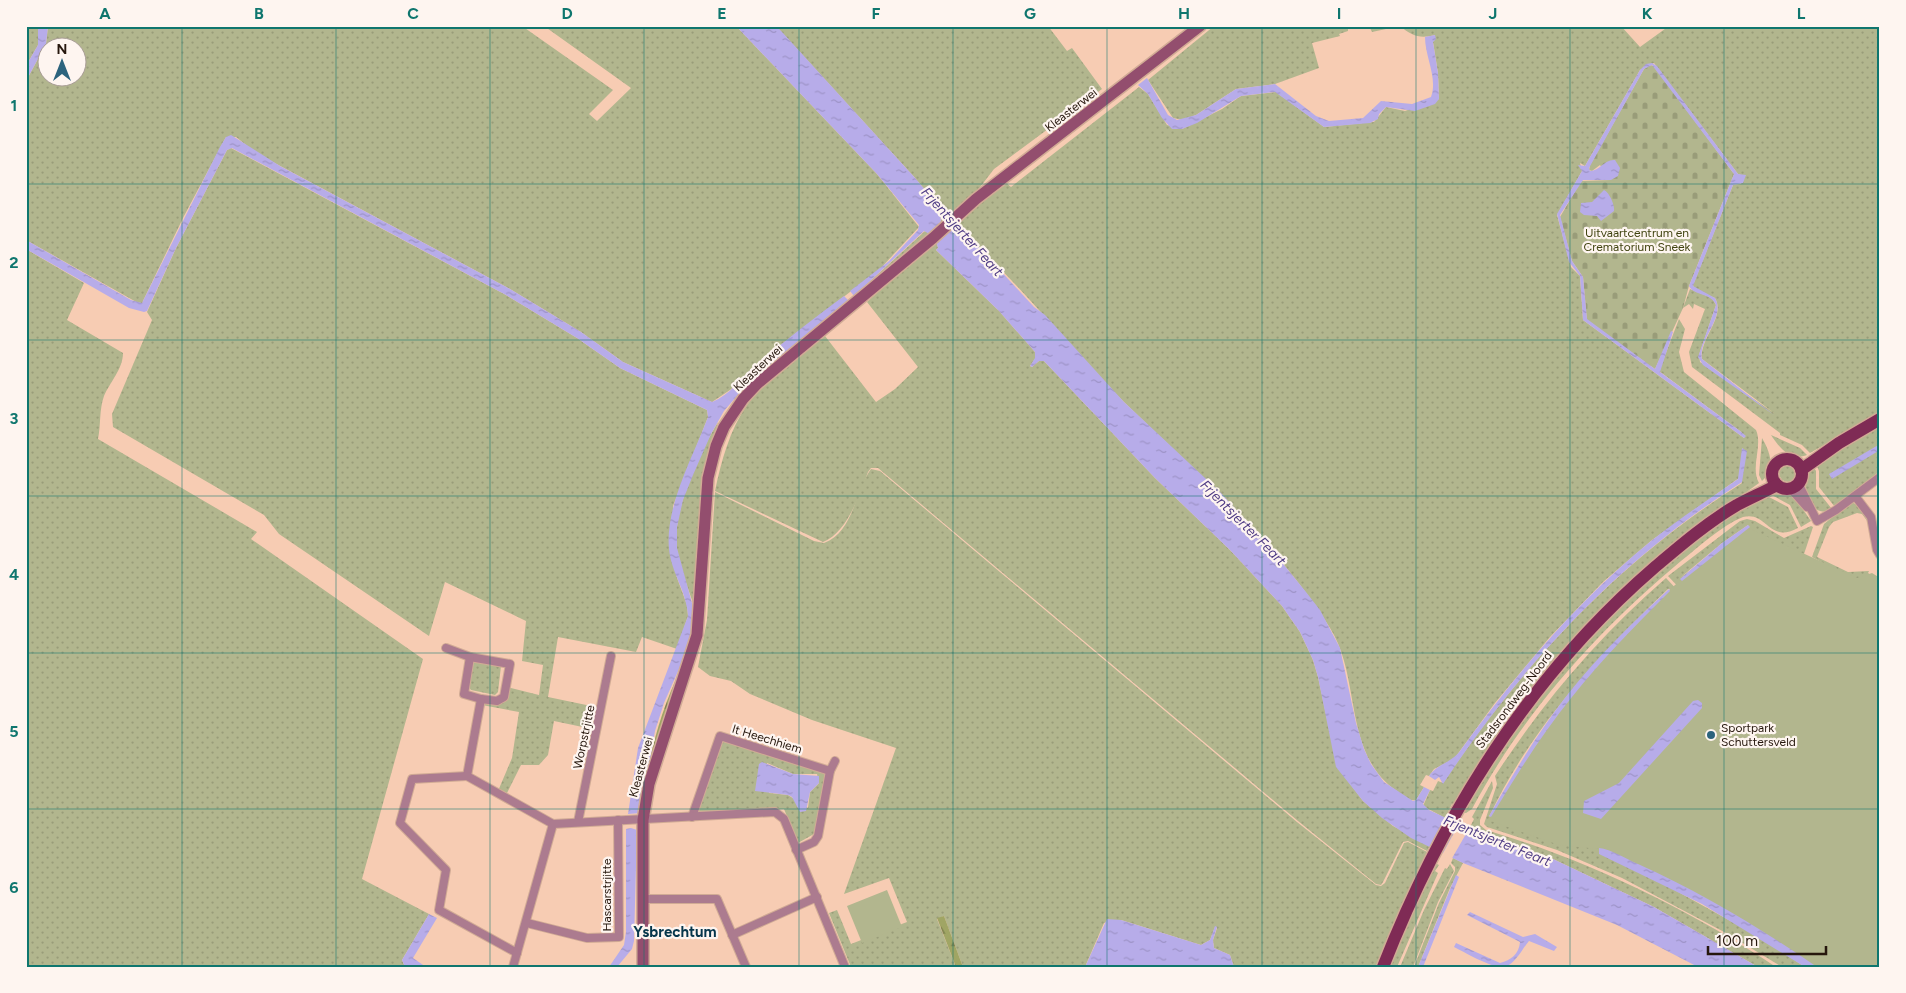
<svg xmlns="http://www.w3.org/2000/svg" width="1906" height="993" font-family="Figtree,sans-serif">
<style>
.grass{fill:url(#grass-dots);fill-rule:evenodd}
.forest{fill:url(#forest-firs)}
.cemetery{fill:url(#cemetery-stones)}
.garden{fill:#b2b68e}
.water{fill:url(#water-ripples)}
.pier{fill:#f7ccb3}
.lines{fill:none;stroke-linecap:round;stroke-linejoin:round}
.street-casing{stroke:#d1ab95;stroke-width:10}
.secondary-casing{stroke:#d1ab95;stroke-width:14}
.primary-casing{stroke:#d1ab95;stroke-width:15}
.street{stroke:#ac7b8f;stroke-width:8}
.secondary{stroke:#934e6e;stroke-width:11}
.primary{stroke:#7f2b55;stroke-width:12}
.grid{fill:none;stroke:#0f766e;stroke-width:1;stroke-opacity:0.55}
.poi-dot{fill:#2c637d;stroke:#fef5f0;stroke-width:2}
.labels{text-anchor:middle;dominant-baseline:central;stroke-width:4.5;stroke-linejoin:round;paint-order:stroke}
.street-label{font-size:12px;fill:#26170d;stroke:#fef5f0}
.park-label{font-size:12px;fill:#404310;stroke:#fef5f0}
.poi-label{font-size:12px;fill:#26170d;stroke:#fef5f0;text-anchor:start}
.water-label{font-size:14px;font-style:italic;fill:#4f3c85;stroke:#fef5f0}
.quarter-label{font-size:15px;font-weight:bold;fill:#06364b;stroke:#fef5f0}
.neatline{fill:none;stroke:#0f766e;stroke-width:2}
.grid-label{font-size:16px;text-anchor:middle;font-weight:bold;fill:#0f766e}
</style>
<defs>
<pattern id="grass-dots" width="8" height="8" patternUnits="userSpaceOnUse" patternTransform="scale(1.25)"><rect width="8" height="8" fill="#b2b68e"/><path d="M2 2h.1M6 6h.1" fill="none" stroke="#999c79" stroke-width="1.8" stroke-linecap="round"/></pattern>
<pattern id="forest-firs" width="22" height="20" patternUnits="userSpaceOnUse" patternTransform="scale(1.25)"><rect width="22" height="20" fill="#a0a564"/><path d="M5 1l3.5 6h-7zM16 11l3.5 6h-7z" fill="#828551"/></pattern>
<pattern id="cemetery-stones" width="16" height="16" patternUnits="userSpaceOnUse" patternTransform="scale(1.25)"><rect width="16" height="16" fill="#b2b68e"/><path d="M2 7V4a2 2 0 0 1 4 0v3zM10 15v-3a2 2 0 0 1 4 0v3z" fill="#999c79"/></pattern>
<pattern id="water-ripples" width="26" height="14" patternUnits="userSpaceOnUse" patternTransform="scale(1.25)"><rect width="26" height="14" fill="#b7ace9"/><path d="M2 4q2-2 4 0t4 0M15 11q2-2 4 0t4 0" fill="none" stroke="#9d93c7"/></pattern>
</defs>
<rect width="100%" height="100%" fill="#f7ccb3"/>
<g class="grass">
<path d="M26 26H38V45L26 66Z"/>
<path d="M48 26H522L613 90 589 114 597 121 631 88 544 26H736L877 174 919 227 880 269 773 351 730 390 712 402 623 362 581 332 510 289 256 153 236 137H226L184 216 142 303H138L26 240V81L46 44ZM48 48H78V78H48Z"/>
<path d="M776 26H1048L1067 51 1072 48 1102 89 994 169 971 199 941 225 940 208 916 179Z"/>
<path d="M1214 26H1348V31L1339 34 1340 36 1312 43 1319 68 1275 84 1236 89 1196 115 1183 120 1173 118 1148 80Z"/>
<path d="M1369 26H1621L1640 47 1669 26H1880V413L1810 453 1802 445 1780 435V433L1692 367 1689 352 1705 309 1694 304 1693 309 1689 304 1683 308 1690 289 1712 298 1716 305 1699 355 1700 362 1774 413 1702 359C1699 339 1726 317 1715 298L1694 289 1693 285 1733 185 1741 184V175L1738 174 1654 63 1640 70 1585 166 1580 163 1582 171 1557 215 1571 267 1580 276 1583 320 1744 438 1745 436 1740 431 1659 371 1679 319 1685 329 1679 352 1684 372 1756 430C1763 446 1750 467 1759 483L1700 526 1623 590 1455 803 1452 804 1445 818 1423 806 1430 790 1433 791 1438 781 1443 783C1522 664 1621 559 1742 483L1739 478 1652 540 1603 582 1550 637 1495 703 1454 759 1434 769 1429 776 1426 775 1420 785 1424 787 1416 800C1409 802 1403 795 1397 791 1342 754 1362 678 1330 628 1275 541 1198 474 1125 403 1067 347 1020 281 958 230L947 231 1004 181 1011 187 1139 87 1148 94 1167 125 1182 129 1222 109 1241 96 1276 92 1324 127 1374 122 1386 107 1405 111 1439 99 1438 73 1433 42 1435 35C1420 39 1412 36 1400 26L1372 32Z"/>
<path d="M231 148 506 295 577 338 620 368 707 410 708 417 673 506 676 575 687 605 688 616 677 649 642 637 636 652 558 637 548 697 596 707 592 729 554 721 548 755 539 765H521L506 795 498 791 512 758 519 712 482 705 485 701 501 702 507 687 539 695 543 665 522 661 526 621 445 582 429 636 279 534 264 515 113 427 112 414 152 320 147 312 176 248 227 150Z"/>
<path d="M925 231 932 235 854 296Z"/>
<path d="M936 240 938 248 936 250 999 311 1035 352V359L1030 366 1032 367 1039 361H1044L1155 478 1230 550 1282 606 1300 632 1313 660 1318 677 1337 766 1363 801 1393 826 1430 846 1427 851 1408 841 1403 842 1383 882 1381 885 1376 884 1298 821 878 468H871L868 472C860 494 847 533 823 542L715 491C721 462 730 429 747 405 767 378 799 357 825 336L876 402 895 389 918 367 867 302Z"/>
<path d="M26 249 84 283 67 320 123 353C123 369 110 382 104 396 99 410 101 425 98 439L257 532 251 539 423 659 362 879 429 914 402 960 405 967H26Z"/>
<path d="M718 422 710 452 694 606C688 587 680 569 677 550 671 513 699 454 718 422Z"/>
<path d="M1880 424V471L1835 507 1819 487V471L1816 464Z"/>
<path d="M1771 435 1800 448 1807 455C1789 461 1780 448 1771 435Z"/>
<path d="M1762 438C1770 452 1776 468 1762 481L1759 475Z"/>
<circle cx="1788" cy="473" r="9"/>
<path d="M1813 466 1816 471V489L1832 509C1809 522 1797 481 1813 466Z"/>
<path d="M871 469 880 471 1297 822 1376 885 1381 886 1385 883 1404 843 1408 842 1427 852 1377 967H1234L1230 955 1214 948 1213 940 1217 928 1215 927 1210 940 1201 945 1121 920 1104 923 1085 967H963L944 916 937 919 956 967H851L829 913 837 910 851 944 907 922 889 878 844 894 896 748 812 720 750 694 731 681 710 676 698 667 707 620 715 492 814 541 824 543C854 532 855 490 871 469Z"/>
<path d="M1780 490 1793 495 1811 521 1801 527 1790 505 1770 494Z"/>
<path d="M1767 496 1788 507 1798 528C1768 544 1768 511 1743 517 1721 526 1700 546 1681 561 1598 630 1523 713 1472 809L1466 813 1461 812C1531 692 1642 559 1767 496Z"/>
<path d="M1853 503 1858 505 1869 520 1868 522 1862 514 1857 513 1833 522 1829 527 1817 557 1848 572 1869 571 1868 573 1880 581V595L1812 557 1824 524 1847 505Z"/>
<path d="M1747 519 1755 521 1784 538 1811 526 1813 527 1804 554 1683 592 1668 576 1740 521ZM1748 525 1749 527 1680 578 1722 543Z"/>
<path d="M1666 578 1681 594 1589 837 1767 933 1655 879 1763 939 1805 967H1782L1726 933 1622 878 1557 850 1487 827 1484 824 1497 784 1495 776C1543 702 1599 636 1666 578ZM1668 589H1670L1489 817C1530 729 1599 655 1668 589Z"/>
<path d="M477 661 501 666 498 692 495 695 471 690 468 686 473 663Z"/>
<path d="M725 741 822 770 828 776 814 834 798 843 784 809 697 813 721 744ZM767 763 793 774H817L819 783 810 792 808 808 788 795 769 793Z"/>
<path d="M1492 781 1493 788 1480 820V825L1486 830C1588 860 1687 908 1776 967H1758L1654 907 1553 859 1469 829 1474 819 1472 817Z"/>
<path d="M1453 858 1463 863 1450 888 1418 967H1414L1439 903 1455 871V867L1451 863Z"/>
<path d="M1435 863 1439 865 1435 871 1438 873 1397 967H1388Z"/>
<path d="M1450 864 1454 871 1438 902 1413 967H1400L1424 910 1445 868 1447 869Z"/>
</g>
<g class="forest">
<path d="M682 666 647 774C654 735 665 702 682 666Z"/>
<path d="M944 916 963 967H956L937 918Z"/>
</g>
<path class="cemetery" d="M1650 65 1654 66 1734 174 1689 286 1683 308 1655 369 1587 321 1583 277 1572 261 1560 217 1581 181 1611 180 1600 165 1592 171 1589 170 1590 165 1644 69Z"/>
<g class="garden">
<path d="M1746 527 1857 578 1872 573 1880 578V967H1811L1760 933 1599 849 1559 845 1488 820C1534 743 1583 673 1648 610 1678 580 1713 554 1746 527Z"/>
<path d="M887 890 902 927 862 943 847 906Z"/>
</g>
<g class="water">
<path d="M38 26H48L46 44 26 81V66L38 45Z"/>
<path d="M736 26H776L782 32 916 179 940 208 941 225 947 231 962 229 1034 307 1045 315 1124 402 1221 493 1267 544 1306 592 1320 610 1340 648 1356 723 1364 749 1371 764 1384 782 1413 801 1416 800 1424 787 1430 790 1423 804 1429 810 1489 838 1553 859 1654 907 1758 967H1698L1617 925 1463 863 1411 838 1382 818 1363 801 1336 767 1318 677 1313 660 1300 632 1282 606 1230 550 1155 478 1044 361H1039L1032 367 1030 366 1035 358V352L999 311 936 250 938 248C936 239 932 235 924 231L854 296 850 291 889 261 918 230 919 225 877 174Z"/>
<path d="M1435 35 1436 39 1433 42 1438 73 1439 99 1435 104 1415 111 1386 107 1379 114 1378 119 1370 123 1324 127 1275 92 1241 96 1197 123 1182 129H1172L1162 118 1148 94 1138 85 1147 78 1168 115 1177 120 1196 115 1236 89 1275 84 1316 116 1329 121 1363 118 1381 101 1412 104 1431 97C1438 78 1425 57 1425 37Z"/>
<path d="M1646 64 1652 63 1657 66 1738 174 1746 175 1743 183 1733 185 1693 286 1715 298C1726 317 1698 339 1702 359L1774 415 1703 365 1698 357 1716 305C1712 293 1694 296 1689 286L1734 174 1652 65 1644 69 1589 168 1590 171C1600 171 1604 159 1615 160L1620 168 1618 176 1611 180H1583L1560 215 1572 261 1583 277 1587 319 1655 369 1671 331 1673 332 1660 372 1740 431 1746 436 1744 438 1583 320 1580 276 1569 262 1557 214 1582 171 1578 165 1585 166 1640 70Z"/>
<path d="M231 135 280 166 510 289 581 332 623 362 712 402C730 395 741 378 756 365 785 341 814 318 844 296L848 300 763 371 743 389 724 411 711 434 693 475 683 500 677 527V548L695 614 690 644 664 703 655 731 641 813 628 814 638 748 688 616C687 592 671 572 669 549 665 506 693 457 708 417L707 410 620 368 577 338 506 295 232 148 227 150 176 248 147 311 144 312 129 308 26 249V240L131 300 142 303 220 147 226 137Z"/>
<path d="M1604 190C1610 193 1615 206 1614 211L1601 221 1597 216 1584 215 1580 212 1581 203 1592 202Z"/>
<path d="M1880 444V450L1832 479 1829 474Z"/>
<path d="M1742 448 1747 451 1742 482C1621 559 1522 664 1443 784L1439 777 1435 780 1429 776C1437 764 1451 763 1460 751 1516 674 1577 601 1651 541 1679 519 1709 499 1738 479Z"/>
<path d="M1748 525 1750 527 1682 581 1680 579 1722 543Z"/>
<path d="M1669 589 1670 591C1636 625 1602 659 1572 697 1541 735 1516 776 1491 817L1489 816C1513 774 1538 732 1568 694 1598 656 1633 622 1669 589Z"/>
<path d="M1698 700 1702 703V708L1601 819 1583 813 1584 801 1619 783 1693 701Z"/>
<path d="M762 762 793 774 819 776V783L810 792 806 811 800 812 792 797 788 795 755 791 759 764Z"/>
<path d="M631 828 637 830 634 941 632 949 617 967H609L624 945 626 932V829Z"/>
<path d="M1599 848C1611 849 1626 859 1638 864 1701 892 1760 928 1817 967H1805L1702 904 1599 854Z"/>
<path d="M1456 875 1459 877 1423 967H1418Z"/>
<path d="M1470 912 1523 937 1535 934 1557 947 1554 951 1529 941C1522 949 1516 963 1505 967 1495 970 1464 952 1454 947L1456 943 1500 963C1511 960 1519 954 1520 942L1467 915Z"/>
<path d="M429 914 437 918 413 958 426 967H405L402 960Z"/>
<path d="M1107 919 1121 920 1201 945 1210 940 1215 926 1217 927 1213 940 1214 948 1230 955 1234 967H1085Z"/>
</g>
<path class="pier" d="M1460 822 1470 827 1451 860 1442 855Z"/>
<g class="lines">
<defs>
<g id="street">
<path d="M1798 483 1817 521 1836 510 1880 477"/>
<path d="M1790 488 1807 507"/>
<path d="M1855 496 1871 517 1877 550 1880 555"/>
<path d="M446 648 470 657 510 664 504 697 497 701 481 699"/>
<path d="M470 657 464 694 481 699 467 776 553 824"/>
<path d="M830 771 835 761"/>
<path d="M467 776 412 779 400 823 446 870 439 910 517 953"/>
<path d="M692 817 720 736 830 771 818 836 814 842 796 850"/>
<path d="M578 822 611 656"/>
<path d="M644 899H717L746 967"/>
<path d="M527 923 587 938 619 937 618 820"/>
<path d="M732 935 817 897"/>
<path d="M513 967 553 824 775 812 784 819 845 967"/>
</g>
<path id="secondary" d="M643 967V820L649 784 697 635 708 478 716 446 724 427 743 399 757 384 933 238 976 199 1200 26"/>
<g id="primary">
<circle cx="1787" cy="474" r="15"/>
<path d="M1801 470 1839 443 1880 419"/>
<path d="M1383 967C1443 814 1530 675 1655 567 1681 545 1708 522 1737 505 1750 498 1764 492 1777 485"/>
</g>
</defs>
<use href="#street" class="street-casing"/>
<use href="#secondary" class="secondary-casing"/>
<use href="#primary" class="primary-casing"/>
<use href="#street" class="street"/>
<use href="#secondary" class="secondary"/>
<use href="#primary" class="primary"/>
</g>
<path class="grid" d="M182 26V967M336 26V967M490 26V967M644 26V967M799 26V967M953 26V967M1107 26V967M1262 26V967M1416 26V967M1570 26V967M1724 26V967M26 184H1880M26 340H1880M26 496H1880M26 653H1880M26 809H1880"/>
<circle class="poi-dot" cx="1711" cy="735" r="5"/>
<g class="labels">
<g class="street-label">
<text transform="translate(1071 110) rotate(-38)">Kleasterwei</text>
<text transform="translate(758 368) rotate(-43)">Kleasterwei</text>
<text transform="translate(1514 700) rotate(-53)">Stadsrondweg-Noord</text>
<text transform="translate(584 737) rotate(-78)">Worpstrjitte</text>
<text transform="translate(767 739) rotate(17)">It Heechhiem</text>
<text transform="translate(641 767) rotate(-75)">Kleasterwei</text>
<text transform="translate(607 895) rotate(-90)">Hascarstrjitte</text>
</g>
<g class="park-label">
<text x="1637" y="233">Uitvaartcentrum en<tspan x="1637" dy="14">Crematorium Sneek</tspan></text>
</g>
<g class="poi-label">
<text x="1721" y="728">Sportpark<tspan x="1721" dy="14">Schuttersveld</tspan></text>
</g>
<g class="water-label">
<text transform="translate(962 232) rotate(48)">Frjentsjerter Feart</text>
<text transform="translate(1243 523) rotate(45)">Frjentsjerter Feart</text>
<text transform="translate(1497 841) rotate(22)">Frjentsjerter Feart</text>
</g>
<g class="quarter-label">
<text x="675" y="932">Ysbrechtum</text>
</g>
</g>
<rect width="1906" height="993" fill="none" stroke="#fef5f0" stroke-width="55"/>
<g transform="translate(62 62)"><circle r="24" fill="#fef5f0" stroke="#a89c95"/>
<path d="M0-4L9 19L0 12L-9 19Z" fill="#2c637d"/>
<text y="-8" font-size="14" font-weight="bold" text-anchor="middle" fill="#26170d">N</text>
</g>
<path d="M1708 946v8h118v-8" fill="none" stroke="#26170d" stroke-width="2.5"/>
<text x="1716" y="946" font-size="15" fill="#26170d" stroke="#fef5f0" stroke-width="4" paint-order="stroke">100 m</text>
<rect x="28" y="28" width="1850" height="938" class="neatline"/>
<g class="grid-label">
<text x="105" y="19">A</text>
<text x="259" y="19">B</text>
<text x="413" y="19">C</text>
<text x="567" y="19">D</text>
<text x="722" y="19">E</text>
<text x="876" y="19">F</text>
<text x="1030" y="19">G</text>
<text x="1184" y="19">H</text>
<text x="1339" y="19">I</text>
<text x="1493" y="19">J</text>
<text x="1647" y="19">K</text>
<text x="1801" y="19">L</text>
<text x="14" y="111">1</text>
<text x="14" y="268">2</text>
<text x="14" y="424">3</text>
<text x="14" y="580">4</text>
<text x="14" y="737">5</text>
<text x="14" y="893">6</text>
</g>
</svg>
